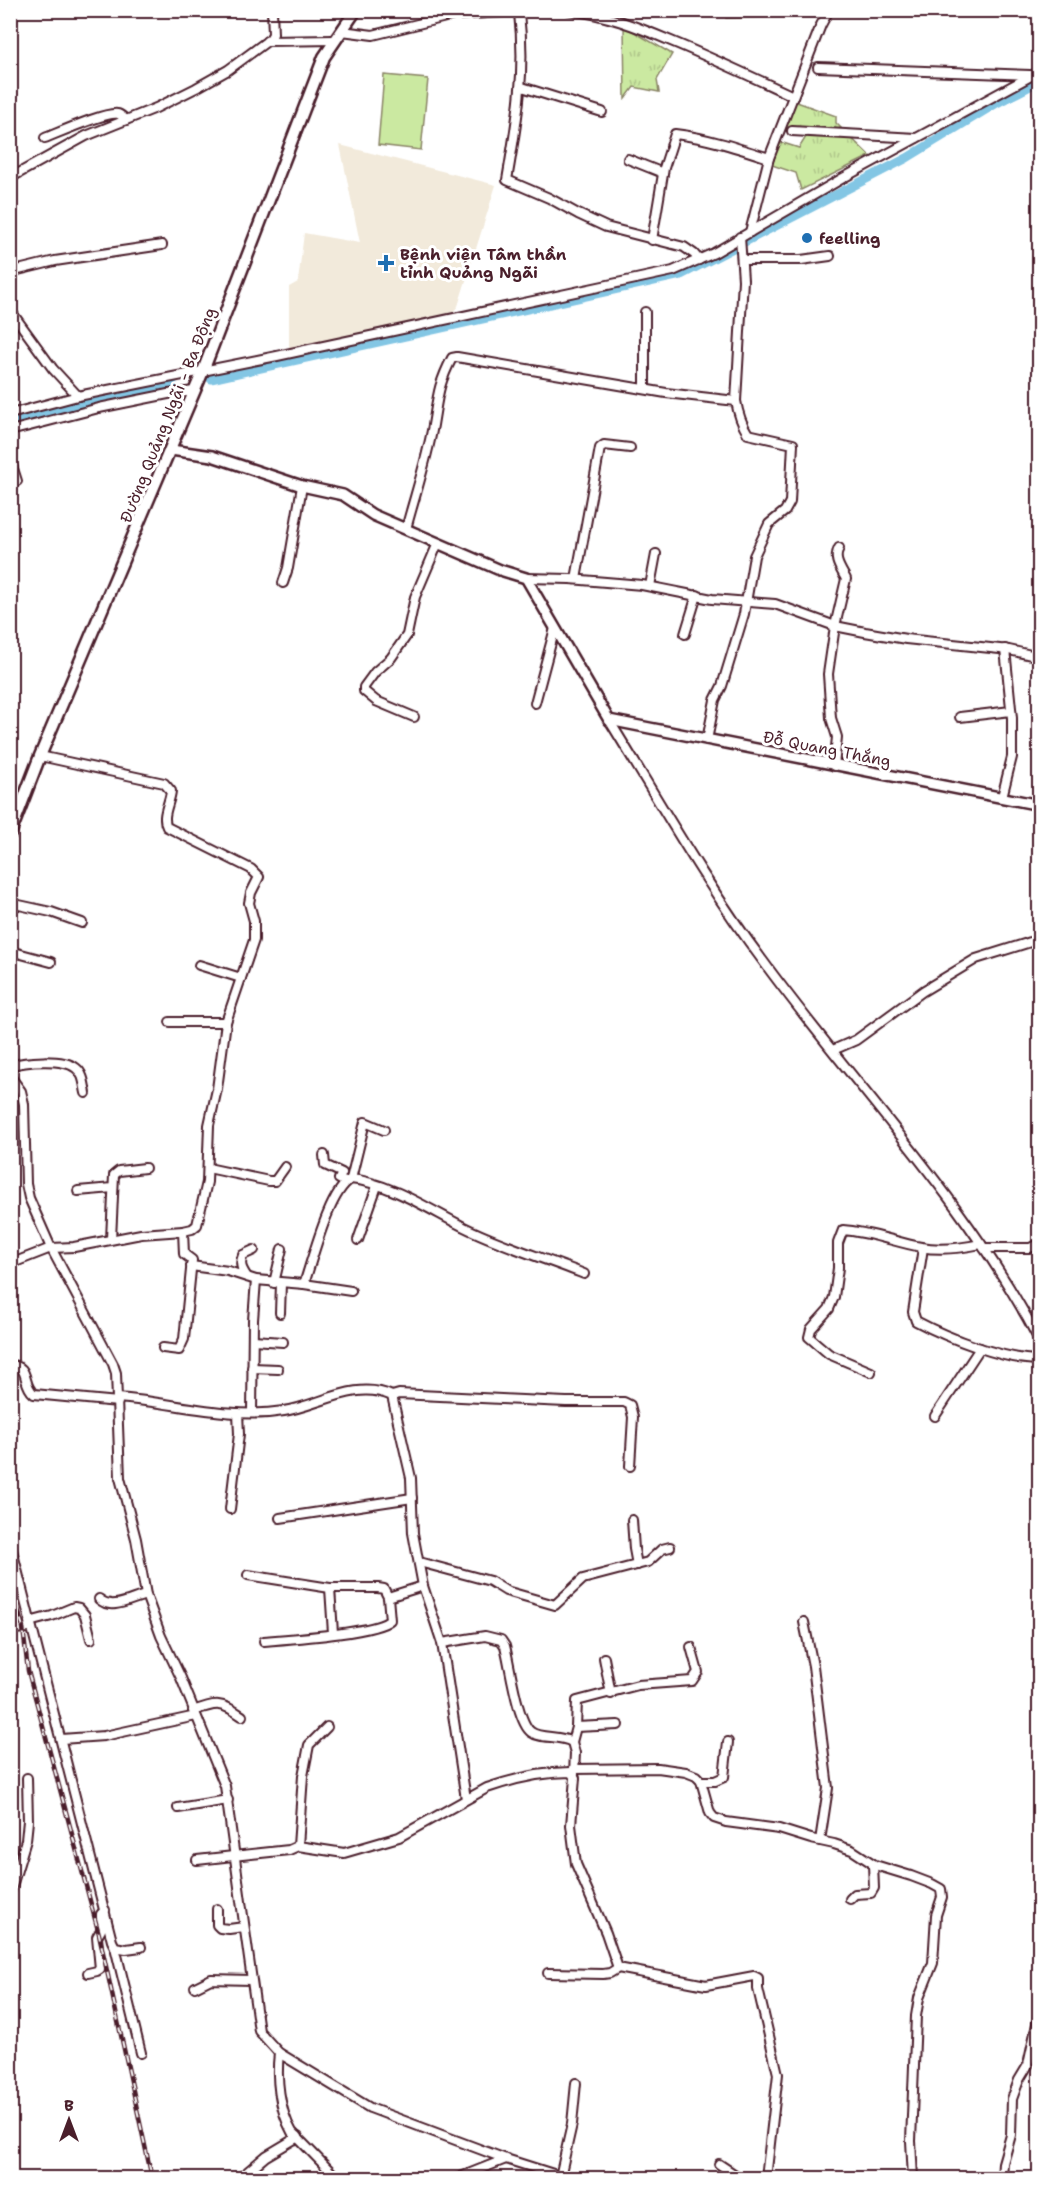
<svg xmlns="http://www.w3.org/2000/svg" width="1050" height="2189" font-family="'Shantell Sans',sans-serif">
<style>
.built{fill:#f2eadb}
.grass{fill:url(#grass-tufts);stroke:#8a8466;stroke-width:1.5}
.pitch{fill:#cbe9a1;stroke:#8a8466;stroke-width:1.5}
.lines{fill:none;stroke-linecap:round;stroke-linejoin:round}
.canal{stroke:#83c6e4;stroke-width:9}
.minor-casing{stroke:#4a1f2b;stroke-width:12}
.tertiary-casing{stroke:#4a1f2b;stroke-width:14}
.secondary-casing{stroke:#4a1f2b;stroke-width:15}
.minor{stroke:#fff;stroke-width:8}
.tertiary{stroke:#fff;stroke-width:9}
.secondary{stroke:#fff;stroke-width:10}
.rail-casing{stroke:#4a1f2b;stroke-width:4.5}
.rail{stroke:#fff;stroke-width:2;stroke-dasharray:7;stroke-linecap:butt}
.poi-dot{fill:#1f6fb2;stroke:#fff;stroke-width:2}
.labels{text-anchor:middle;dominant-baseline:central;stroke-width:6;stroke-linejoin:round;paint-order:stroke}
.poi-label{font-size:16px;font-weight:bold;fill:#4a1f2b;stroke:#fff;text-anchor:start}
.street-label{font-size:16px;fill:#4a1f2b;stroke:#fff}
</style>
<defs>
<pattern id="grass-tufts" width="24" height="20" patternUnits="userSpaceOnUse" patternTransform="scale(1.5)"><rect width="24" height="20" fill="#cbe9a1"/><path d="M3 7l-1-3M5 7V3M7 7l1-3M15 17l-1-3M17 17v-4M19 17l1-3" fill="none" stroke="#b0c78b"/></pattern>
</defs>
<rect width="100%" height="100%" fill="#fff"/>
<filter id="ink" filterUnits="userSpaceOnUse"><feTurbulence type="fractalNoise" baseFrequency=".0167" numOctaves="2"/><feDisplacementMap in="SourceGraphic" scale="12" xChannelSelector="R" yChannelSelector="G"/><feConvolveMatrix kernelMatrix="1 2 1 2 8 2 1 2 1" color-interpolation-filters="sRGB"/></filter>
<g filter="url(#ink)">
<path class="built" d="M340 145 496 185 458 306 453 312 289 350V287L298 282 304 233 360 243Z"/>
<g class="grass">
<path d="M726 11V10L773 11 769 17 726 18Z"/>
<path d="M624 26 672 54 657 80 659 92 634 87 625 99Z"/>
<path d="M794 101 836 116V123L870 156 801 190 796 173 772 165 780 142 799 148 806 137 783 130Z"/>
</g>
<path class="pitch" d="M384 75 428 79 421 150 378 145Z"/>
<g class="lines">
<g class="canal">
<path d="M211 379 681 275 907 158 997 103 1040 81"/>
<path d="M10 422 118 394 174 386"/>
</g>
<defs>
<g id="minor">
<path d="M569 10C605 14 638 27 671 41 712 58 752 77 793 96"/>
<path d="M519 13C526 72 517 122 507 180L549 198 578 214 606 227 684 247 694 254 699 260"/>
<path d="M342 31 373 35 454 15 540 10"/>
<path d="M267 41 335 40"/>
<path d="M818 67 1030 75"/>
<path d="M522 87 602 112"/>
<path d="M792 131 916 138"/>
<path d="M45 138C58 133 107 111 118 114 121 115 124 118 126 120"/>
<path d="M628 159 663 173"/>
<path d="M10 178 86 136 156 108 196 88 228 70 270 39 273 34 272 10"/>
<path d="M750 232 769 158 821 25 829 10"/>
<path d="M652 240 664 168 675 134C708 138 738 148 769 158"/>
<path d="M742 260H801L830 256"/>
<path d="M10 272 55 261 162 245"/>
<path d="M10 310 53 369 78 396"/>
<path d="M645 388V312"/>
<path d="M10 414 78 396 277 356 673 271 714 253 843 178 1040 71"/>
<path d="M10 431 99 408 168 394 195 391"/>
<path d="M10 459 17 481"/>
<path d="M406 529C415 495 427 460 433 425 438 396 438 385 452 358L457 357 666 393 736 401"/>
<path d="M526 578 570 579 642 585 712 599 775 604 835 626 865 632 906 639 1009 650 1040 657"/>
<path d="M576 579 600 448 604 445 630 448"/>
<path d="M283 583 288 568 302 486"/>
<path d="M650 586 656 554"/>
<path d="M685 634 697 595"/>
<path d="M535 703 555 628"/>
<path d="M414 717 376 701 364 691V687L375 672 391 658 407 635 415 597 438 543"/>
<path d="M960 717 1011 711"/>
<path d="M609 720C659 801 706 885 763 961 855 1087 968 1202 1040 1342"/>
<path d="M707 740 715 700 722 686 744 614 754 556 769 524 785 511 790 502 793 444 748 434C741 423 738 413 736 401L743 280 740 237"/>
<path d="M834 766 837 737 831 718 828 674 835 626 846 579C840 568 833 559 839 548"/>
<path d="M1002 797 1012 757V718L1005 649"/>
<path d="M10 903 51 912 82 923"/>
<path d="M10 951 51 962"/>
<path d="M199 965 241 978"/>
<path d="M170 1022H226"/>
<path d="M833 1050 856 1040 923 991 976 959 1040 939"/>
<path d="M10 1066C25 1061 63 1058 76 1068 84 1074 84 1084 86 1093"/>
<path d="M10 1076 21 1091 24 1104 26 1184 29 1198 51 1248 113 1364 116 1373 120 1478 136 1539 146 1595 161 1636 181 1678 225 1786 259 2031 279 2053 370 2108 506 2159 566 2178"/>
<path d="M324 1155 325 1165 342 1173 339 1179 345 1182"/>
<path d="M208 1168 269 1181H275L285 1167"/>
<path d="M351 1179 365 1122 384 1130"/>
<path d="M78 1191 113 1188"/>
<path d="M111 1239 114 1175 119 1171 145 1168"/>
<path d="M358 1240 377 1186"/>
<path d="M923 1248 913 1312 916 1321C948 1338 1004 1360 1040 1360"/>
<path d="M984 1248H1030L1040 1243"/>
<path d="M10 1264 51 1248 74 1247 141 1234 183 1231 192 1229 197 1225 207 1182 209 1125 217 1089 226 1022 254 940V921L249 903 251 893 259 877 251 869 167 827C161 816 170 803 171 791L164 783 40 756"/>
<path d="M191 1266 228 1271 256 1280 304 1284C312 1261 329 1191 351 1179 390 1183 430 1210 464 1227 502 1246 544 1258 584 1274"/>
<path d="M247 1277C242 1269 239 1265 243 1255L254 1250"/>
<path d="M274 1283 282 1249"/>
<path d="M304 1284 351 1291"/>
<path d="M280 1313 281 1283"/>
<path d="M253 1340 283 1342"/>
<path d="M163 1348 179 1350 184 1339 192 1260 184 1254 183 1231"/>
<path d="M10 1365C31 1366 21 1383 34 1394L118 1402"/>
<path d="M252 1368 278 1369"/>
<path d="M871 1372 829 1354 809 1337 811 1329 829 1309 834 1297 838 1268V1243L843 1230C870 1232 895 1242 921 1247 941 1251 962 1248 981 1244"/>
<path d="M392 1396 399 1394 566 1402H624L630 1405 633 1417 630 1466"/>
<path d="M118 1398C173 1402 229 1420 284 1411 319 1406 356 1379 392 1396L411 1478 413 1533 423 1586 442 1643 466 1799"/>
<path d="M252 1413 253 1320 256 1280"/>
<path d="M935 1416 980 1348"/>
<path d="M230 1509 239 1434 238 1413"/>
<path d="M280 1518 412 1498"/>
<path d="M632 1520 634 1549 637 1565"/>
<path d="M10 1542 112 1941 115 1947 126 1949 141 1947"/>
<path d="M419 1562 490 1581 506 1591 555 1605 583 1579 648 1562 662 1549 670 1547"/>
<path d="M248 1575 330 1588H378L384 1589 388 1597 423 1586"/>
<path d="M330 1588 333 1633"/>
<path d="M99 1599C112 1611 130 1599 146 1595"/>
<path d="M29 1622 52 1616 74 1607 79 1608 85 1615 91 1639"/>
<path d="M804 1622 813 1666 828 1788 820 1841"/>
<path d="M10 1629 31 1628"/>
<path d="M264 1641C287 1639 377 1633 390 1620L388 1597"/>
<path d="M442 1643 485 1636 501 1640 505 1646C510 1664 517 1722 531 1732 540 1739 560 1735 572 1742L575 1753 574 1773"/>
<path d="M604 1658 611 1694"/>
<path d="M193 1711C216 1703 221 1701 242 1716"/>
<path d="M576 1727 618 1725"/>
<path d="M61 1739 104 1736 196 1716"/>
<path d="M572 1742 576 1727 577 1701 638 1685 692 1681 698 1672 691 1647"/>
<path d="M574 1769 658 1768 686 1772 696 1776 701 1781 710 1813 714 1818 726 1822 779 1829 811 1839 834 1844 852 1850 875 1865 911 1876 932 1884 941 1889 942 1897 936 1915 933 1963 919 1998 916 2016 911 2141 913 2178"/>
<path d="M701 1781H715L724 1777 728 1742"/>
<path d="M178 1808 228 1800"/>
<path d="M298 1846 303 1776 309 1745 327 1727"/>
<path d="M197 1860 289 1850 298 1846 344 1853 399 1837 487 1788C513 1779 544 1772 571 1772L575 1778 571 1825 576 1864 606 1933 618 1968 706 1985 754 1976 758 1978V1989L778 2074 766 2178"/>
<path d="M10 1893 26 1840 28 1821 27 1778"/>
<path d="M850 1899 855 1894 871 1893 874 1888 873 1864"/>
<path d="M217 1909V1925L220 1928 229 1929 244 1927"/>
<path d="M115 1947 141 2053"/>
<path d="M88 1973 97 1971 100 1969 97 1937 101 1930V1914L105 1910"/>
<path d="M548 1973 603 1974 610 1973 618 1968"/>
<path d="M195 1987 211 1979 251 1980"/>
<path d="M279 2053C276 2078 279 2109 292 2132L337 2178"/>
<path d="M719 2164 740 2178"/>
<path d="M560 2177 572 2124 576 2083"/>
<path d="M240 2178 266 2156 298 2137"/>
<path d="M458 2178 506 2159"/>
<path d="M1002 2178 1003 2163 1011 2135 1012 2099 1019 2080 1028 2065 1040 2010"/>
</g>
<path id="tertiary" d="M171 450 212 456 302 486 343 495 373 515 500 570 526 578 609 720 1040 805"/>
<path id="secondary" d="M10 834 40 756 203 371 324 57 356 10"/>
</defs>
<use href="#minor" class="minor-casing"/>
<use href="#tertiary" class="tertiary-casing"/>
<use href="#secondary" class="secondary-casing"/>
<use href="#minor" class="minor"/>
<use href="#tertiary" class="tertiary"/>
<use href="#secondary" class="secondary"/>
<defs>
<path id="rail" d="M10 1579 23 1628 28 1671 99 1934 152 2178"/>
</defs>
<use href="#rail" class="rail-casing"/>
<use href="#rail" class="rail"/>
</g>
</g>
<g class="poi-dot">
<circle cx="807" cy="238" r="6"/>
<path d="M383 254h6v6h6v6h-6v6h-6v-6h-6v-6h6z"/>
</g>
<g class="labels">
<g class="poi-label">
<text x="819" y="238">feelling</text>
<text x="400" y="254">Bệnh viện Tâm thần<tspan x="400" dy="18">tỉnh Quảng Ngãi</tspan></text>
</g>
<g class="street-label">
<text transform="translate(168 415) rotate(-68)">Đường Quảng Ngãi - Ba Động</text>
<text transform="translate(827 749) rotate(11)">Đỗ Quang Thắng</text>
</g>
</g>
<rect width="1050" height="2189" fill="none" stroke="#fff" stroke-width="36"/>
<rect x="18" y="18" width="1014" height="2153" fill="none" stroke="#4a1f2b" stroke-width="2" filter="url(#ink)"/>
<g transform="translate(69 2120)" stroke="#ffffff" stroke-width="4.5" paint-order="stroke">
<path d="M0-4.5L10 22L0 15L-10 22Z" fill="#4a1f2b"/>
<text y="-9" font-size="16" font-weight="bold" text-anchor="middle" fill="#4a1f2b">B</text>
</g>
</svg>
